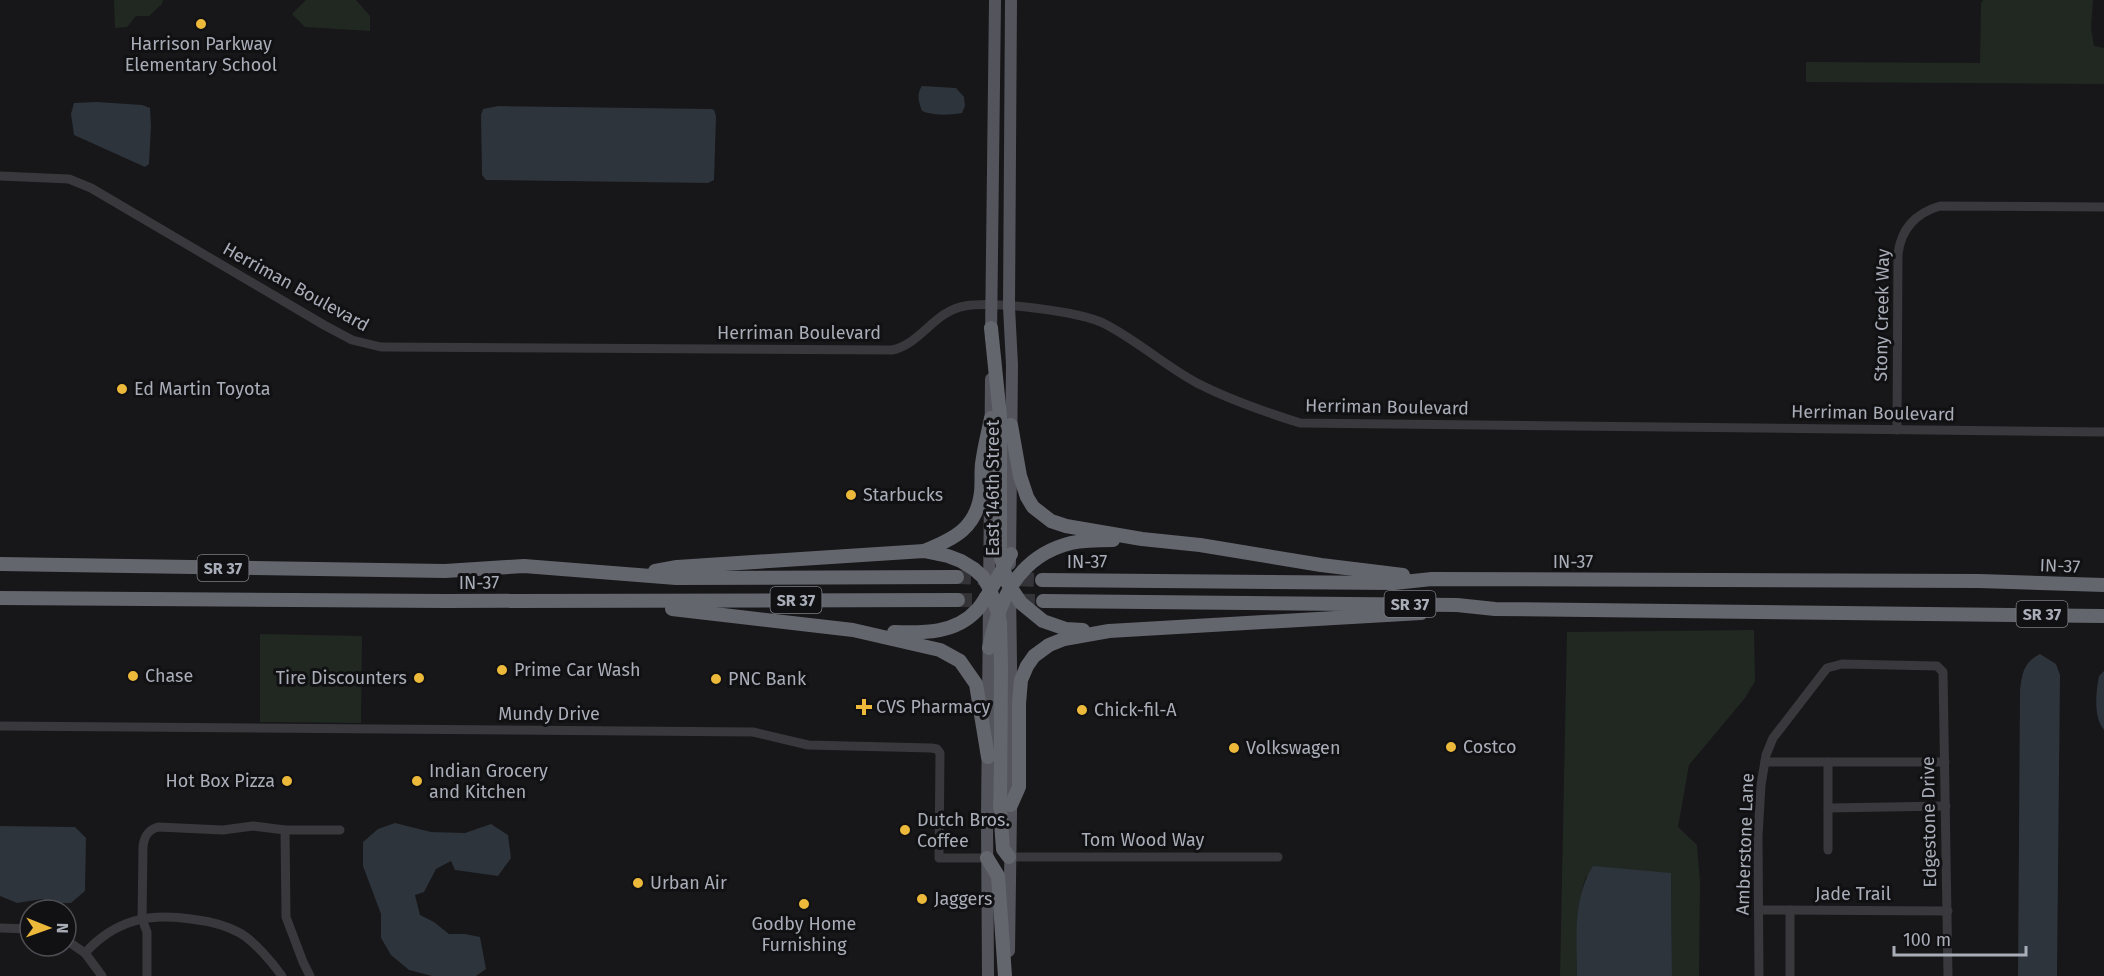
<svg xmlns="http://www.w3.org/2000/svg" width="2104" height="976" font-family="'Fira Sans',sans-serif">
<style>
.green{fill:#212822}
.water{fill:#2d343c}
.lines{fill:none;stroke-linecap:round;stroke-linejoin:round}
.highway-tunnel{stroke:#343438;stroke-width:14;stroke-dasharray:14 7;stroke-linecap:butt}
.minor{stroke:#38383d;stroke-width:9}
.major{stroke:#54555c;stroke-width:12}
.highway{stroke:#64666e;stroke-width:14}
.poi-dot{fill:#ecb93b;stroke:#111113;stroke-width:2}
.labels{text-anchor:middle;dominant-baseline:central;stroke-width:6;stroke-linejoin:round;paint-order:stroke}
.shield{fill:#111113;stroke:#7b7e86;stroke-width:1.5}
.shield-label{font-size:16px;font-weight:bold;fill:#a9adb8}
.poi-label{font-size:18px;fill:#a9adb8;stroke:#111113;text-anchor:start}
.street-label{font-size:18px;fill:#a9adb8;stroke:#111113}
</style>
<rect width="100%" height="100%" fill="#171618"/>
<g class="green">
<path d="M114 0H163L162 4 149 16H136L127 27 115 28Z"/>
<path d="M306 0H356L370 16V31L305 27 292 14Z"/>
<path d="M1983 0H2093L2091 28 2094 46 2104 48V84L1806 82V62L1980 63 1981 3Z"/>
<path d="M1754 630 1755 681 1745 698 1689 765 1678 827 1697 845 1700 882 1699 976H1672L1671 873 1586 877C1574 908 1577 943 1577 976H1560L1567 632Z"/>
<path d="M260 634 362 636 361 723 260 722Z"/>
</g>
<g class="water">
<path d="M922 86 956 88 964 97 965 106 962 113C950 115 934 116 922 111 919 103 916 94 922 86Z"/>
<path d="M97 102 142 105 150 108 151 126 149 164 145 167 74 135 71 114 74 103Z"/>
<path d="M498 106 711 109 714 110 716 116 714 180 708 183 486 180 482 175 481 115 483 109Z"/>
<path d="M2040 654 2056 664 2060 675 2057 976H2018L2020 690C2022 673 2024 662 2040 654Z"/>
<path d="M2104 671V730C2093 717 2096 692 2099 676Z"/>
<path d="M395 823 431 832 465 833 491 824 508 835 511 858 498 876 455 870 451 861 436 869 424 892 415 895 420 915 434 922 449 934H465L480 937 486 969 476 976H432L409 970 391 955 381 938V914L363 866V842L378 829Z"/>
<path d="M0 826 75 827 86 838 85 891 71 903H55L42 899 17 903 0 896Z"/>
<path d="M1593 866 1671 873 1672 976H1577C1577 939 1572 899 1593 866Z"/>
</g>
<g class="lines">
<g class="highway-tunnel">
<path d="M957 577 1042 580"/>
<path d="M958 600 1043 601"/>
</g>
<g class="minor">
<path d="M0 176 69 179 91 188 324 325 352 340 381 347 892 350C921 344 934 311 965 306 993 301 1080 311 1105 324 1138 341 1165 366 1197 383 1230 400 1265 412 1300 423L2104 432"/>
<path d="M1897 430 1898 254C1901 229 1916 213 1940 206L2104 207"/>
<path d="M0 726 753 732 808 745 931 748 937 749 940 753 939 858H987"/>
<path d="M1765 762H1945"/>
<path d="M1828 762V808L1946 806"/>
<path d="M1828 808V850"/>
<path d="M285 830 286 917 303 962 310 976"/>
<path d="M1009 857H1278"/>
<path d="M1759 910 1948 911"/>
<path d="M1790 910V976"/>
<path d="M0 928 30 929"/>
<path d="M66 940 85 953 102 976"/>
<path d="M85 953C115 920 148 913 191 919 208 921 224 924 240 933 254 941 272 962 282 976"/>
<path d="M147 976V932L142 919 143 847C144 836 148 830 158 827L223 830 253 826 285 830H340"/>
<path d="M1759 976 1758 836 1761 785 1766 755 1773 738 1827 668 1842 664 1937 666 1943 672 1948 976"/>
</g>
<g class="major">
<path d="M991 338 995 0"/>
<path d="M1010 564 1012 365 1009 307 1011 0"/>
<path d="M1009 951 1012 742 1010 587"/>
<path d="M988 976 987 820 991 379"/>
</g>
<g class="highway">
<path d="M991 328 1000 416V553L1007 582 1021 603 1043 621 1066 629 1083 630"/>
<path d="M1011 425 1020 476 1027 497 1033 507 1051 521 1066 526 1142 539 1200 545 1321 565 1403 575"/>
<path d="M924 551C954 539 977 528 981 492 982 482 981 473 982 464 984 448 988 433 991 418"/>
<path d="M0 564 445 571 524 566 676 578 957 577"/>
<path d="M655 571 677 567 924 551 948 556 961 561 974 569 983 577 990 589 998 613 1000 622 1001 667 1000 808 1003 849 1009 857"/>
<path d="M1042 580 1394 583 1432 579 1979 581 2104 585"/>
<path d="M0 598 445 601 958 600"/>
<path d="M1043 601 1457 605 1495 609 2104 616"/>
<path d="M672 609 853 630 940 650 960 661 976 684 988 757"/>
<path d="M894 632C923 633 955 634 977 610 987 599 1002 569 1011 554"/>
<path d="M989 648C999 600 1018 556 1071 543 1085 540 1099 540 1113 540"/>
<path d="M1011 805 1019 787V704L1021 680 1027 666 1034 656 1049 645 1064 639 1109 631 1421 613"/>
<path d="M987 858 998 876 1005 976"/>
</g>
</g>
<g class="poi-dot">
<circle cx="201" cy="24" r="6"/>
<circle cx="122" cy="389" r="6"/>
<circle cx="851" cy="495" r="6"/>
<circle cx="502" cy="670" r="6"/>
<circle cx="133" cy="676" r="6"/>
<circle cx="419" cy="678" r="6"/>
<circle cx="716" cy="679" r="6"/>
<path d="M861 698h6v6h6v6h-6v6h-6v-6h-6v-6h6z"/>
<circle cx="1082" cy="710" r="6"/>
<circle cx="1451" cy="747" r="6"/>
<circle cx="1234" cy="748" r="6"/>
<circle cx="287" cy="781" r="6"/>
<circle cx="417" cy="781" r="6"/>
<circle cx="905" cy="830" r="6"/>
<circle cx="638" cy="883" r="6"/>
<circle cx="922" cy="899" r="6"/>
<circle cx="804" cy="904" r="6"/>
</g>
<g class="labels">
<g class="shield">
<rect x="197.5" y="555" width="51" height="26" rx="4.5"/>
<rect x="770.5" y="587" width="51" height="26" rx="4.5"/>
<rect x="1384.5" y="591" width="51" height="26" rx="4.5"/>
<rect x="2016.5" y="601" width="51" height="26" rx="4.5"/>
</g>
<g class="shield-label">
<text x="223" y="568">SR 37</text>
<text x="796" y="600">SR 37</text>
<text x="1410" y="604">SR 37</text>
<text x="2042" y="614">SR 37</text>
</g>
<g class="poi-label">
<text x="201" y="44" text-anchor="middle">Harrison Parkway<tspan x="201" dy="21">Elementary School</tspan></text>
<text x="134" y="389">Ed Martin Toyota</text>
<text x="863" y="495">Starbucks</text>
<text x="514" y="670">Prime Car Wash</text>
<text x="145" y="676">Chase</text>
<text x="407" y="678" text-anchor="end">Tire Discounters</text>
<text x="728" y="679">PNC Bank</text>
<text x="876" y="707">CVS Pharmacy</text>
<text x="1094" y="710">Chick-fil-A</text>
<text x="1463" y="747">Costco</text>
<text x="1246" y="748">Volkswagen</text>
<text x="429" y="771">Indian Grocery<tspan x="429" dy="21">and Kitchen</tspan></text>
<text x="275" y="781" text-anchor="end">Hot Box Pizza</text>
<text x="917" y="820">Dutch Bros.<tspan x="917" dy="21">Coffee</tspan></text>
<text x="650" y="883">Urban Air</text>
<text x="934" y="899">Jaggers</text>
<text x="804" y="924" text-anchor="middle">Godby Home<tspan x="804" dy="21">Furnishing</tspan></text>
</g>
<g class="street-label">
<text transform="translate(296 287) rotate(29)">Herriman Boulevard</text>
<text transform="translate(1882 315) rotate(-89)">Stony Creek Way</text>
<text x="799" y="333">Herriman Boulevard</text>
<text transform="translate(1387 407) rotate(1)">Herriman Boulevard</text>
<text transform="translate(1873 413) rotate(1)">Herriman Boulevard</text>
<text transform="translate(993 488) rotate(-90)">East 146th Street</text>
<text x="1087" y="562">IN-37</text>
<text x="1573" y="562">IN-37</text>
<text transform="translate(2060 566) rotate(2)">IN-37</text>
<text x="479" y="583">IN-37</text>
<text x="549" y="714">Mundy Drive</text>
<text transform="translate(1929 822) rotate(-91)">Edgestone Drive</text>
<text x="1143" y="840">Tom Wood Way</text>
<text transform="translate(1745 844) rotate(-88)">Amberstone Lane</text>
<text x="1853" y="894">Jade Trail</text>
</g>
</g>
<g transform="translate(48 928) rotate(91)"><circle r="28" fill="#111113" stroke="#4e4f55" stroke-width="1.5"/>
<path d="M0-4.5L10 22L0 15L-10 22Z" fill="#ecb93b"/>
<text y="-9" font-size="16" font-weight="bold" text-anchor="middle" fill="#a9adb8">N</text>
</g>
<path d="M1894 946v9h132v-9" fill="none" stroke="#a9adb8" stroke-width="3"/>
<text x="1903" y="946" font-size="18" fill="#a9adb8" stroke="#111113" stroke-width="4.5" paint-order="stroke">100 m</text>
</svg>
